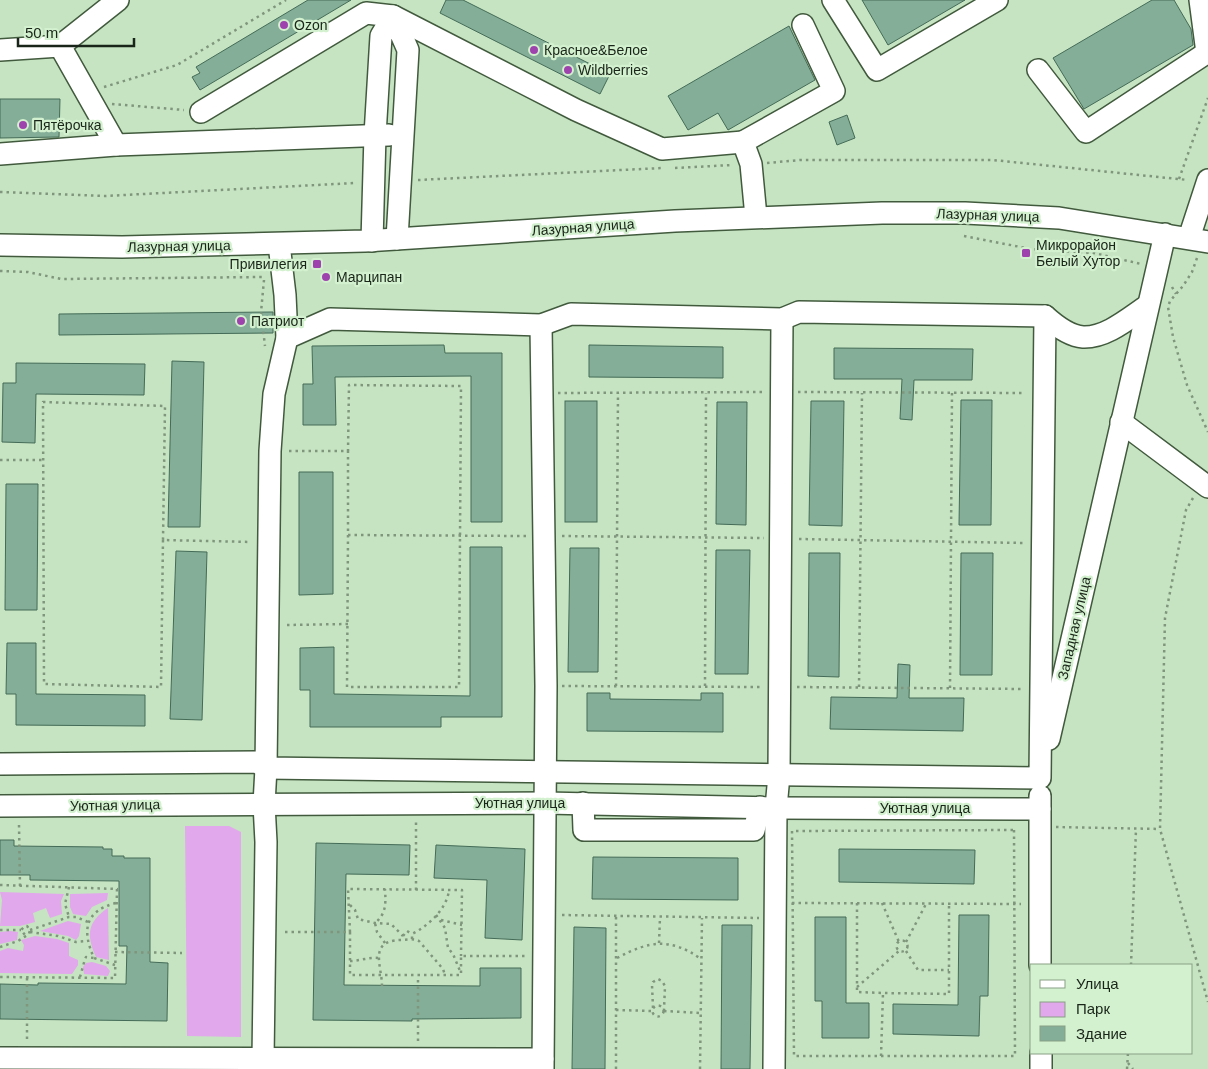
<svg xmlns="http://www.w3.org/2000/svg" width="1208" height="1069" font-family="Arial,sans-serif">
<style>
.green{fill:#e1a8eb}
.building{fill:#84ae98;stroke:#446b57}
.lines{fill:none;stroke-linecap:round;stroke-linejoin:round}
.minor-casing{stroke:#415a3d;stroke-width:24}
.path{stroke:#7f957c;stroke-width:2.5;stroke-dasharray:2.5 4;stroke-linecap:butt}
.minor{stroke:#fff;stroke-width:21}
.poi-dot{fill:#9e43ae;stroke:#d3f1cf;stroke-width:2}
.labels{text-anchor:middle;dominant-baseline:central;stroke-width:4.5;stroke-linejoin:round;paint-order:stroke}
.poi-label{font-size:14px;fill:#1a2519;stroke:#d3f1cf;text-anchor:start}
.street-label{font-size:14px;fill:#1a2519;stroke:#d3f1cf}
</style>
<rect width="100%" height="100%" fill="#c6e4c2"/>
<g class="green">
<path d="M185 826H229L241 832V1037L187 1036Z"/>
<path d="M0 892 64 894 61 901 62 914 50 918 46 908 33 913 35 922 20 926H0L2 900Z"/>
<path d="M108 893 107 900 92 907 86 916 73 914 70 907V894Z"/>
<path d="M108 908 109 960 96 957C86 935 87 922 108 908Z"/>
<path d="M68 921 81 924 79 936 76 940 68 936 40 931Z"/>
<path d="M10 931 18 932 17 940 0 944V932Z"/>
<path d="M35 936 57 939 69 943V956L78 960V965L72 974 0 973V951L8 948 23 951 24 945 21 940Z"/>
<path d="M92 962 106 966 110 971 108 976 84 974 83 967 86 963Z"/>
</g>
<g class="building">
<path d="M308 0H351L200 90 192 77 200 73 196 67Z"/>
<path d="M446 0H463L610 74 600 94 440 13Z"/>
<path d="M862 0H965L888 45Z"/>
<path d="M1152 0H1174L1191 29 1193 45 1084 109 1053 58Z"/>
<path d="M789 26 815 80 728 130 718 113 688 130 668 96Z"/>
<path d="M0 99H60L59 137 0 138Z"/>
<path d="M847 115 855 138 837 145 829 122Z"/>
<path d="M273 312V333L59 335V314Z"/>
<path d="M444 345 445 353H502V522H471V376L335 377 336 425H303V384H313L312 346Z"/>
<path d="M589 345 723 347V378L589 377Z"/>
<path d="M834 348 973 349 972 380H914L912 420 900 419 902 379H834Z"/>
<path d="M172 361 204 362 200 527H168Z"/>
<path d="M16 363 145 364 144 395 36 394 35 443 2 442 3 383H16Z"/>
<path d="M961 400H992L991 525H959Z"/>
<rect x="565" y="401" width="32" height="121"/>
<path d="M811 401H844L842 526 809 525Z"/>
<path d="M717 402H747L746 525 716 524Z"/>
<path d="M299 472H333V594L299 595Z"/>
<path d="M6 484H38L37 610H5Z"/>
<path d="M470 547H502V717H441V727H310V690H300V648L334 647V694L470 696Z"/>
<path d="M570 548H599L598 672H568Z"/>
<path d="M716 550H750L748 674H715Z"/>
<path d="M176 551 207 552 202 720 170 719Z"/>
<path d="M809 553H840L839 677 808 676Z"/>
<path d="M961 553H993L992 675H960Z"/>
<path d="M7 643H36V694L145 695V726L16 725V694H6Z"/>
<path d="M898 664 910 665 909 698H964L963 731 830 729 831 697 897 698Z"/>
<path d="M587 693H610V699L701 700V693H723V732L587 731Z"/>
<path d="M0 840H14V846L103 847V849H112V856H124V858H150V962L168 963 167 1021 0 1019V984L38 985V983L126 984 127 946H119V881L30 880V875H0Z"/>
<path d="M316 843 410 845 409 875 346 874 344 985 480 986V968H521V1018L412 1019V1021L313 1020Z"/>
<path d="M436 845 525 849 522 940 485 938 487 880 434 878Z"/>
<path d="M839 849 975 850 974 884 839 882Z"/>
<path d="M593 857 738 858V900L592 899Z"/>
<path d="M959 915H989L988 996H980L979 1036 893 1034V1004L958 1005Z"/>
<path d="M815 917H846V1003H869V1038H822V1001H815Z"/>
<path d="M722 925H752L750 1069H721Z"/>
<path d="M574 927 606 928 605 1069H572Z"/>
</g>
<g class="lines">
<defs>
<g id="minor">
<path d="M833 0 877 70 997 0"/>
<path d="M1200 0 1207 53"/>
<path d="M0 50 60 46"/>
<path d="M1038 70 1086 132 1208 52"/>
<path d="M201 112 366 13 393 16 576 110 662 149 743 142"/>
<path d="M116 145 60 46 118 0"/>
<path d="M0 154 116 145 389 135"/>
<path d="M756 217 751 164 743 142 834 91 803 25"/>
<path d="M1189 238 1208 180"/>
<path d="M372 241 375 135 381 36 393 16 408 50 397 239"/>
<path d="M279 244 285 295 287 338"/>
<path d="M0 245 122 247 365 241 675 221 882 213H965L1059 218 1208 242"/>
<path d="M541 325 546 686 543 1069"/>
<path d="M1121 422 1208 487"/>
<path d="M1049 739 1165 234"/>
<path d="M0 764 257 762 266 768 1040 778 1045 316"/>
<path d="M1040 796V965"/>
<path d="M583 803 584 830H754L760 807"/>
<path d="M0 806 546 803 776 808 1040 809"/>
<path d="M1041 1053V1069"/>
<path d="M0 1058 543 1059"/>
<path d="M263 1059 266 842 264 804 266 768 270 451 274 394 287 338 330 319 541 325 571 314 782 319 799 312 1045 316C1055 325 1069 336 1083 337 1106 338 1129 318 1147 306"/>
<path d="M774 1069 776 808 779 775 782 319"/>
</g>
</defs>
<use href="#minor" class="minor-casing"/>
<g class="path">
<path d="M104 87 177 65 286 0"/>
<path d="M112 104 184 110"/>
<path d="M767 163 800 160H993L1188 180"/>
<path d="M675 168 732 165"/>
<path d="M1179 179 1208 98"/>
<path d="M418 180 662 168"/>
<path d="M0 192 105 196 355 183"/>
<path d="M964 236 1031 249 1094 253 1141 264"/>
<path d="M1197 258 1192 272 1183 286 1170 301 1168 307 1173 337 1187 385 1208 432"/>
<path d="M0 271 28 272 61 279 264 277"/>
<path d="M264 280 261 312 265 346"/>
<path d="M1172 287 1176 294"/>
<path d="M798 392 1025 393"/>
<path d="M558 393 763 392"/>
<path d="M289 451H348V535L526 536"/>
<path d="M0 460H43"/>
<path d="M1193 498 1186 510 1165 618 1160 829 1208 1002"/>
<path d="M348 535 347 687H459L461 386 349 385 348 451"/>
<path d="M562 536 764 538"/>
<path d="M799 539 1024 543"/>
<path d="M163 540 161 687 44 684 43 402 165 406 163 540 251 542"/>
<path d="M287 625 348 624"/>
<path d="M562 686 762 687"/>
<path d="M616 686 618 393"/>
<path d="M705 686 706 393"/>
<path d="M797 687 1024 689"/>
<path d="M859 687 862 393"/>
<path d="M950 688 952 392"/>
<path d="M19 825 20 886"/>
<path d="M1056 827 1160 829"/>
<path d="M1014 830 1015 1056H794L792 831Z"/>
<path d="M0 885 117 889 115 978 0 977"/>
<path d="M69 887 65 904 69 917"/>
<path d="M416 890V822"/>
<path d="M792 903 1021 904"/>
<path d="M857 903V992L883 993"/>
<path d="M882 903 899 942"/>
<path d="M350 905 355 910 358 919 375 923 391 924 403 936"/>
<path d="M436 915 445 928 448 948 453 954 460 971"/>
<path d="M562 915 759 918"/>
<path d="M441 920 462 925"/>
<path d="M0 930H21"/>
<path d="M30 930 69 917H76L88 922"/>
<path d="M30 932 58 936 76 942 87 941"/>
<path d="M285 932H350V975H461V956H527"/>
<path d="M350 932 348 889 462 890 461 956"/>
<path d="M403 936 407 931 412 934"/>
<path d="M412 939V934C428 926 447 909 449 890"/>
<circle cx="902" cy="946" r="5.5"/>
<path d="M906 942 926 904"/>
<path d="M385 943 377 932 375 923C386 914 386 904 385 889"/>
<path d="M659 943 660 917"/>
<path d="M0 947 18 941 29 934 30 930 27 926 24 927 21 930 25 935"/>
<path d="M906 951 918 970H949"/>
<path d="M115 952 182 953"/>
<path d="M617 958C649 941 670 937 701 959"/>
<path d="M350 961C360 961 368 957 378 958"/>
<path d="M115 965 94 958C82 931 84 911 116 903"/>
<path d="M1131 965 1136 829"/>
<path d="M80 977 85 959 86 957 94 958"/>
<path d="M382 986C382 966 368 941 400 940 406 940 413 938 419 941L443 969 445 975"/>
<path d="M857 987 899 951"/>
<circle cx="658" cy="1011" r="5.5"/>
<path d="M653 1008 652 985 653 982 658 979 662 981 665 986 664 1010"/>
<path d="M616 1010 653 1011"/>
<path d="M664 1011 701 1013"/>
<path d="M27 1039V978"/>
<path d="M418 1041V976"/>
<path d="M881 1056 883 993 949 994V904"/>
<path d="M1128 1063 1133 1069"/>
<path d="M616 1069V916"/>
<path d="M700 1069 702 918"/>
<path d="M1127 1069 1128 1053"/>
</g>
<use href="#minor" class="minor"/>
</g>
<g class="poi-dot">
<circle cx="284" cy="25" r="5"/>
<circle cx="534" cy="50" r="5"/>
<circle cx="568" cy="70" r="5"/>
<circle cx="23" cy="125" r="5"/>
<rect x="1021" y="248" width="10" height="10" rx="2.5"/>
<rect x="312" y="259" width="10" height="10" rx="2.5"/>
<circle cx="326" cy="277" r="5"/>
<circle cx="241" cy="321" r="5"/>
</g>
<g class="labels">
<g class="poi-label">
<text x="294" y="25">Ozon</text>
<text x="544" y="50">Красное&amp;Белое</text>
<text x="578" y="70">Wildberries</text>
<text x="33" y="125">Пятёрочка</text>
<text x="1036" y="245">Микрорайон<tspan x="1036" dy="16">Белый Хутор</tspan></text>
<text x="307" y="264" text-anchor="end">Привилегия</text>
<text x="336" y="277">Марципан</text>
<text x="251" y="321">Патриот</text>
</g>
<g class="street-label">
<text transform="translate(988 215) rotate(2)">Лазурная улица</text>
<text transform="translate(583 227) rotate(-4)">Лазурная улица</text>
<text transform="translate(179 246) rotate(-1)">Лазурная улица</text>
<text transform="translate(1074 628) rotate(-77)">Западная улица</text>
<text x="520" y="803">Уютная улица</text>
<text transform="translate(115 805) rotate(-1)">Уютная улица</text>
<text x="925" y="808">Уютная улица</text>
</g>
</g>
<rect x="1030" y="964" width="162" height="90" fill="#d3f1cf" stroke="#899f86"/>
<rect x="1040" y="980" width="25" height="8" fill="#ffffff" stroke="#899f86"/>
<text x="1076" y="989" font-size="15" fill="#1a2519">Улица</text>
<rect x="1040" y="1002" width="25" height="15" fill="#e1a8eb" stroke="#899f86"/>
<text x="1076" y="1014" font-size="15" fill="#1a2519">Парк</text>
<rect x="1040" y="1026" width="25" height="15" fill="#84ae98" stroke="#899f86"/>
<text x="1076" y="1039" font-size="15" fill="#1a2519">Здание</text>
<path d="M18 38v8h116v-8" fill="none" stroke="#1a2519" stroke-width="2.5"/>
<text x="25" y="38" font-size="15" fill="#1a2519" stroke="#d3f1cf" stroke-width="4" paint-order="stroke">50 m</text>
</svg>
